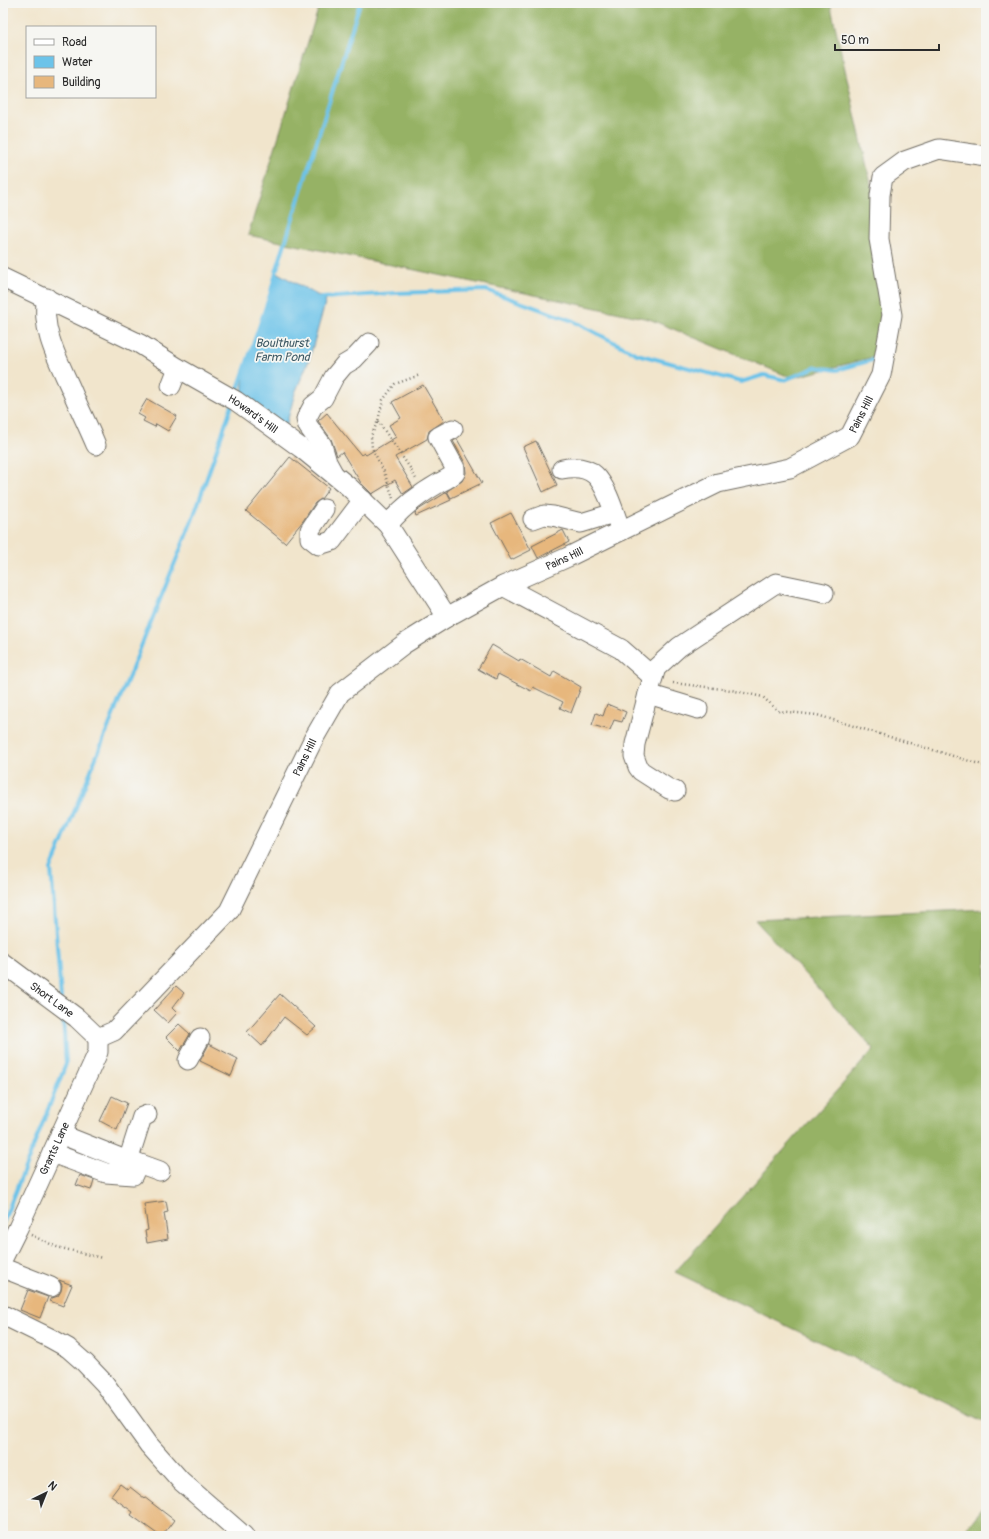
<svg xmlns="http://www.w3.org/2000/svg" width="989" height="1539" font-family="Pangolin,sans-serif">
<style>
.forest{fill:#96b265;stroke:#606e48}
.water{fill:#6cc3e9;stroke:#4c778a}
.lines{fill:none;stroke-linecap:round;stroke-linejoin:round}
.stream{stroke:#6cc3e9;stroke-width:4}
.building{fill:#e7b77d}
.minor-casing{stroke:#706c63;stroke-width:21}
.path{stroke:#706c63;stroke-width:2.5;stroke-dasharray:1 3;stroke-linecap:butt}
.minor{stroke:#fff;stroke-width:19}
.labels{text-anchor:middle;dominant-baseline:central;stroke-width:3.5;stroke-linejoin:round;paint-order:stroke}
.street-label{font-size:11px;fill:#2b2b2b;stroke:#f6f6f2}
.water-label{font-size:12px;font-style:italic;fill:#3e5964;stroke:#f6f6f2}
</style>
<rect width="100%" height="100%" fill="#f6f6f2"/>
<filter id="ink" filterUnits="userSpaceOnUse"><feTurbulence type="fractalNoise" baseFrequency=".025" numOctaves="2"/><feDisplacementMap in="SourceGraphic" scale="8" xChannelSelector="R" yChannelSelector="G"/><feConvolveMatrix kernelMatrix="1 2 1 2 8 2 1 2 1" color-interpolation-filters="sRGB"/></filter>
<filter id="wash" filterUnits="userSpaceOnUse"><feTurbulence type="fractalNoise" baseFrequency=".012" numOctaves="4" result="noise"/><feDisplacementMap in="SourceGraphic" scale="16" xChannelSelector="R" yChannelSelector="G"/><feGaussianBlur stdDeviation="0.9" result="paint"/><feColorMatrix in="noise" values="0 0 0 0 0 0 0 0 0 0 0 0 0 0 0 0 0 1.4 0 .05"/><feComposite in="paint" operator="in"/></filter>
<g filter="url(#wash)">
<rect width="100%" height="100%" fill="#f1e5cc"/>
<g class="forest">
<path d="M320 3H830L879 220 885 354 792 378 649 319 248 235Z"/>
<path d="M986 909V1422L675 1272 874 1049 755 920Z"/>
<path d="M986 1504V1536H960Z"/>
</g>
<path class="water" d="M276 272 326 300 309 360 295 393 286 426 242 397 244 370 270 295Z"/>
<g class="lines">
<g class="stream">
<path d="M322 298 396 293 486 290 573 321 637 354 741 382 764 375 785 380 816 367 837 370 879 358"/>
<path d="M236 395 270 295 276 272 360 3"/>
<path d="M61 998 51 869 193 518 232 405"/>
<path d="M3 1223 66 1064 63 1015"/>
</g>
</g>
<g id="blocks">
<g class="building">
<path d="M423 385 444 421 429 431 427 439 395 457 413 487 403 494 395 480 372 494 361 483 342 452 337 456 331 439 318 421 327 413 361 455 364 453 366 455 396 437 389 425 401 418 392 402Z"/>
<path d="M147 399 177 416 168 431 156 424 155 427 143 421 145 418 138 414Z"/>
<path d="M457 439 482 483 451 498 447 491 462 481 466 473 465 463 453 441Z"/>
<path d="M536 441 557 485 543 492 523 447Z"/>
<path d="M290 457 329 488 321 499 315 503 303 521 285 543 246 511Z"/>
<path d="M447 492 451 500 416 516 415 513 418 510Z"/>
<path d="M511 513 531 550 511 560 491 523Z"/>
<path d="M563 530 569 542 538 558 532 546Z"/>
<path d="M492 645 519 661 520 659 551 677 554 671 581 687 571 713 560 708 563 702 533 687 531 691 498 674 496 679 478 669Z"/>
<path d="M607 704 626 712 622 722 614 720 610 730 592 725 596 713 603 716Z"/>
<path d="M176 986 184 993 172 1008 177 1013 168 1023 154 1010Z"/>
<path d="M280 994 316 1027 307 1035 284 1017 262 1046 247 1032Z"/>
<path d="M179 1024 190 1034 180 1051 166 1037Z"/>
<path d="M209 1044 238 1059 231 1076 200 1061Z"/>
<path d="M112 1096 127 1103 117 1130 100 1121Z"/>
<path d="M80 1175 94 1180 91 1190 76 1185Z"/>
<path d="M166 1201 168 1212 164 1213 168 1239 147 1243 145 1231 148 1230 144 1204Z"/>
<path d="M59 1280 72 1285 63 1306 50 1301 52 1298 58 1296 61 1291 62 1285Z"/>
<path d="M28 1290 48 1297 40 1318 20 1310Z"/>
<path d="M120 1484 128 1490 130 1487 144 1498V1497L174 1520 162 1536H160L131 1515 133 1512 111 1496Z"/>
</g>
</g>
</g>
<g filter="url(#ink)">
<use href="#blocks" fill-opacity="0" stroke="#706c63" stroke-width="1"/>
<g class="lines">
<defs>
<g id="minor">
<path id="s1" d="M3 278 140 344 178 368 236 401 301 448 349 487 388 525 447 617"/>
<path d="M47 298C40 328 59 362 71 389 79 408 88 426 96 445"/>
<path d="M171 386 178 368"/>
<path d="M562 469C573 467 586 467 595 475 607 486 615 515 621 531"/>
<path d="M333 473 327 462 322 445 308 426 306 419 313 406 323 398 334 377 344 365 354 359 369 343"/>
<path d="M324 509 310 530V538L319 545 332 541 363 500"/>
<path d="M533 519 544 515 553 516 581 523 614 513"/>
<path d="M388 525C401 508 420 494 439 483 445 480 450 478 455 473V468L438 437 453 429"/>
<path d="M503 586 621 649 653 677"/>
<path d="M648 694 698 709"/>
<path d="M675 791 669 789 641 771 638 767 634 756 635 744 648 694 656 668 679 647 776 583 824 593"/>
<path id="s2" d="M3 963 77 1018 98 1038"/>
<path id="s3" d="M98 1038 114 1031 229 911 314 738 340 693 404 644 447 617 503 586 568 557 718 483 790 468 850 436 881 375 892 315 879 239 880 195 883 177 905 161 939 149 986 156"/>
<path d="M188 1060 200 1038"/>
<path d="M60 1134 128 1161 142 1117 147 1115"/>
<path d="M52 1153 106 1173 133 1175 138 1163 160 1171"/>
<path id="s4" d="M3 1258 18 1228 98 1052V1038"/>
<path d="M3 1268 51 1287"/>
<path d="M3 1315 50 1338 68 1348 85 1363 105 1384 149 1445 181 1481 244 1536"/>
</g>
</defs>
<use href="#minor" class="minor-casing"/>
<g class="path">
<path d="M378 421 410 468 416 479"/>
<path d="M393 498 384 472 372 448 371 436 378 421 383 400 395 384 420 375"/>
<path d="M673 683 731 690 763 697 778 711 817 715 986 766"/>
<path d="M31 1235 57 1247 102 1258"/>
</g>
<use href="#minor" class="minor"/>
</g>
</g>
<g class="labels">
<g class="street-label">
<text stroke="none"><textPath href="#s1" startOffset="285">Howard's Hill</textPath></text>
<text stroke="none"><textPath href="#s3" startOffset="1028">Pains Hill</textPath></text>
<text stroke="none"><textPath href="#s3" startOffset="691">Pains Hill</textPath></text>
<text stroke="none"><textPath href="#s3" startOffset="355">Pains Hill</textPath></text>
<text stroke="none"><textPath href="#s2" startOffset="61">Short Lane</textPath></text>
<text stroke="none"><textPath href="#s4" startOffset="121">Grants Lane</textPath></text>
</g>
<g class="water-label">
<text x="282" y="343">Boulthurst<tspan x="282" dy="14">Farm Pond</tspan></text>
</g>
</g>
<rect width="989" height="1539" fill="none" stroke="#f6f6f2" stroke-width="16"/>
<rect x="26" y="26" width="130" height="72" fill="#f6f6f2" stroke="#a5a5a2"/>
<rect x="34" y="39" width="20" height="6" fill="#ffffff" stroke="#a5a5a2"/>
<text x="62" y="46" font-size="12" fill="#2b2b2b">Road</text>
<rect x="34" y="56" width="20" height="12" fill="#6cc3e9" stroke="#a5a5a2"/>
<text x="62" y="66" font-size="12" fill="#2b2b2b">Water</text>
<rect x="34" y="76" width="20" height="12" fill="#e7b77d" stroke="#a5a5a2"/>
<text x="62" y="86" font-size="12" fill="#2b2b2b">Building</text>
<g transform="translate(46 1493) rotate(43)" stroke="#f6f6f2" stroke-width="3" paint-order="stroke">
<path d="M0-3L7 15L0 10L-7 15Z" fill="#2b2b2b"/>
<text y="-6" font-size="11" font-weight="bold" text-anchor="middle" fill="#2b2b2b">N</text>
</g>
<path d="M835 44v6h104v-6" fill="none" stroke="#2b2b2b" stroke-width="2"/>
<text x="841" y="44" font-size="12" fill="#2b2b2b" stroke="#f6f6f2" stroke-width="3" paint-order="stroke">50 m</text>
</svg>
